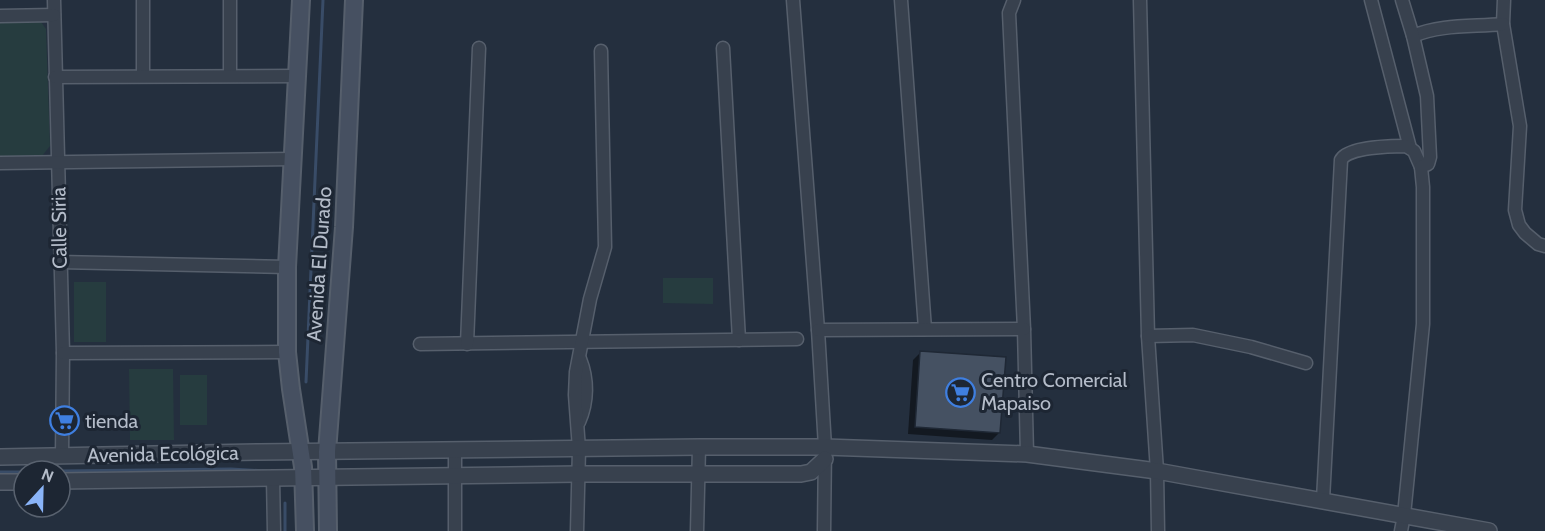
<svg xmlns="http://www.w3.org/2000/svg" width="1545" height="531" font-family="Cabin,sans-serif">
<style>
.green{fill:#263c3f}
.shadow{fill:#0007}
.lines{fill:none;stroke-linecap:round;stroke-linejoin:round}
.stream{stroke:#394c67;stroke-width:3}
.building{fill:#455162;stroke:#1f2835;stroke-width:1.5}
.minor-casing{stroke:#565f6c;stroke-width:15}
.tertiary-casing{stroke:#565f6c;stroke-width:18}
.secondary-casing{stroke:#565f6c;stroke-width:20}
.minor{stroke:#38414e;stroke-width:12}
.tertiary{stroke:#38414e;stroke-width:15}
.secondary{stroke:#465061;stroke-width:16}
.labels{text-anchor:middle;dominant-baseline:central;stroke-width:6;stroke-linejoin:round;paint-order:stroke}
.street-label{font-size:20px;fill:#b4bcc9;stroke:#1d2633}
.poi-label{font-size:20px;fill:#b4bcc9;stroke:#1d2633;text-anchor:start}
</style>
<rect width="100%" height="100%" fill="#242f3e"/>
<g class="green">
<path d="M41 22 46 29 50 146 42 156H0V23Z"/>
<path d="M663 278H713V304L663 303Z"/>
<rect x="74" y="282" width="32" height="60"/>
<path d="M129 369H173L174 440H130Z"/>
<rect x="180" y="375" width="27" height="50"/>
</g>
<path class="shadow" d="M920 353 999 433 992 440 908 434 913 360Z"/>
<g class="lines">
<g class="stream">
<path d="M306 382 323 0"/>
<path d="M60 471 231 469 267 471"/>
<path d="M0 472H24"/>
<path d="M285 503V531"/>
</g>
</g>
<path class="building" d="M920 351 1006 357 1000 433 915 427Z"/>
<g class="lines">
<defs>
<g id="minor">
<path d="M54 0 63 353 62 456"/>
<path d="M143 0V75"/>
<path d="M793 0 818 330 825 447 824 531"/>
<path d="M901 0 925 329"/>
<path d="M1014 0 1009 13 1024 329 1027 454"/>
<path d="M1140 0 1148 336 1157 471 1158 531"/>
<path d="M1371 0 1410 148"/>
<path d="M1504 0 1503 24 1520 126 1515 210 1519 225 1525 233 1538 244 1545 246"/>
<path d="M0 16 54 15"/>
<path d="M1413 36C1441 24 1473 27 1503 24"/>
<path d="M723 48 739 340"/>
<path d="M230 75V0"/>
<path d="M55 77 298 76"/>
<path d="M0 163 293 159"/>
<path d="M59 262 287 267"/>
<path d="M818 330 1024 329"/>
<path d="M1148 336 1193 335 1251 347 1306 363"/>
<path d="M420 344 797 339"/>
<path d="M467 344 479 48"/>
<path d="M63 353 287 352"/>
<path d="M579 422C588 402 588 379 580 359"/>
<path d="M273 478 274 531"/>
<path d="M1323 500 1341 160C1347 147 1392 146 1406 146L1414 151 1421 167"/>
<path d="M455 531V451"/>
<path d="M577 531 579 449 575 395 576 372 590 299 605 247 601 51"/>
<path d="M697 531 699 447"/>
<path d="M1401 531 1404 515 1423 324V187L1421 167 1428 164 1430 157 1427 96 1413 36 1402 0"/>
</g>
<g id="tertiary">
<path d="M0 457 259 452 699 447H825L1027 454 1157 471 1489 531"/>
<path d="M60 481 577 474H801L811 472 825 459"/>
<path d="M0 482H24"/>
</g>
<g id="secondary">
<path d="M301 0 287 267V352L291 389 303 467 305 531"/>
<path d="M328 531 327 452 344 227 354 0"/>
</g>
</defs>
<use href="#minor" class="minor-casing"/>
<use href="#tertiary" class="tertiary-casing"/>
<use href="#secondary" class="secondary-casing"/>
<use href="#minor" class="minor"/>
<use href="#tertiary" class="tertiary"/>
<use href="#secondary" class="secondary"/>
</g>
<defs>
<symbol id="supermarket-ring" viewBox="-11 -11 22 22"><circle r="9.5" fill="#1d2633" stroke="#3f7fe0" stroke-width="1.5"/><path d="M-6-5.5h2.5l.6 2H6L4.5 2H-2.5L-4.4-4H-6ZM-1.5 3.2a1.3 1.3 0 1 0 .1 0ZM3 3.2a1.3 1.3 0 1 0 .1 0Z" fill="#3f7fe0"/></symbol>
</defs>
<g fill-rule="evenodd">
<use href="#supermarket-ring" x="944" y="376" width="33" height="33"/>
<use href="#supermarket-ring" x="48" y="404" width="33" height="33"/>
</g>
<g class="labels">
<g class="street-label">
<text transform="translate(59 228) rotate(-91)">Calle Siria</text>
<text transform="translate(319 264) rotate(-86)">Avenida El Durado</text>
<text transform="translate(163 454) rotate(-1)">Avenida Ecológica</text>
</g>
<g class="poi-label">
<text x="981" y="380">Centro Comercial<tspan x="981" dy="23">Mapaiso</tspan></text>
<text x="85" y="421">tienda</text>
</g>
</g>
<g transform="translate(42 489) rotate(22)"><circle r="28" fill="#1d2633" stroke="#59626f" stroke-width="1.5"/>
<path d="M0-4.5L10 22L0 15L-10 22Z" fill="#8ab4f8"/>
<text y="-9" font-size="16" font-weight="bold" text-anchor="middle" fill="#b4bcc9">N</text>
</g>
</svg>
